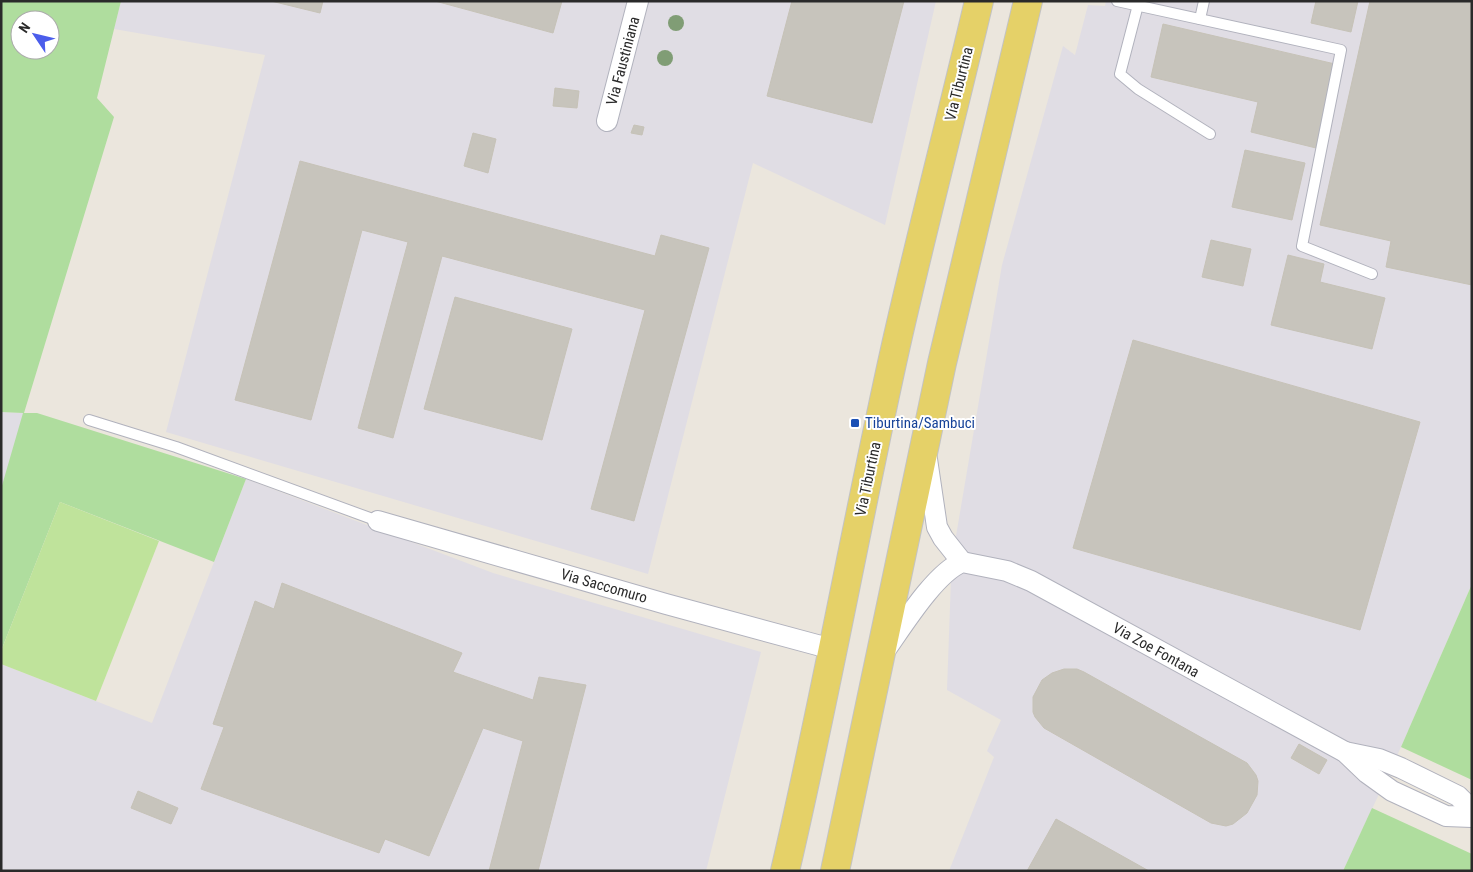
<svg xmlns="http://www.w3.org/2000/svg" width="1473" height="872" font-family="'Roboto Condensed',sans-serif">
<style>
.industrial{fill:#e0dde4}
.green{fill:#afdd9e;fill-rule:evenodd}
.pitch{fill:#bfe39b}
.building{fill:#c7c4bc;stroke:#c6c2b7}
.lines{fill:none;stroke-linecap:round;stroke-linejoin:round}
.service-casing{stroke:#b1b2bd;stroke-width:12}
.minor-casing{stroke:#b1b2bd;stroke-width:22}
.primary-casing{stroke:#c3c3c3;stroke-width:30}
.service{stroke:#fff;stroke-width:10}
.minor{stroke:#fff;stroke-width:20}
.primary{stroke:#e5d168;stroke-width:28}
.tree{fill:#809d75}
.transit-dot{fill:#1a4fb4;stroke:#fff;stroke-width:2}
.labels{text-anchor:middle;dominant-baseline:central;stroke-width:4;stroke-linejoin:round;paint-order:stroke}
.street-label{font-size:15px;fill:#2a2a2a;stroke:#fff}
.transit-label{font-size:15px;fill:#164399;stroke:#fff;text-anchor:start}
</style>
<rect width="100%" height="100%" fill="#ebe6dd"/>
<g class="industrial">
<path d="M121 1H936L885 225 753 163 648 574 166 432 265 55 114 29Z"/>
<path d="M1106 1H1472V584L1401 747 1343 871H949L994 757 987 751 1001 720 947 690 951 579 956 536 1002 265 1063 46 1075 55 1088 5 1105 6Z"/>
<path d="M1 412 24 413 2 489H1Z"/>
<path d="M246 479 493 573 761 652 706 871H1V664L152 723Z"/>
</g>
<g class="green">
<path d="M1 1H121L97 98 114 117 24 413H37L246 479 214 562 60 502 1 651V489L23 413 1 412ZM20 20H50V50H20Z"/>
<path d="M1472 584V780L1401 747Z"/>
<path d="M1372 808 1472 854V871H1343Z"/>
</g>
<path class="pitch" d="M60 502 159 541 96 701 1 664V651Z"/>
<g class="building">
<path d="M271 1H323L320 13Z"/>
<path d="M435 1H562L553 33Z"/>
<path d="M792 1H904L872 123 767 96Z"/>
<path d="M1316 1H1358L1351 32 1311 23Z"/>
<path d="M1370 1H1472V285L1386 267 1391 241 1320 225Z"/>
<path d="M1163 24 1335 64 1316 148 1251 132 1258 102 1151 77Z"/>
<path d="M555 88 579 91 577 108 553 106Z"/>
<path d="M634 125 644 127 642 135 631 133Z"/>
<path d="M473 133 496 139 488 173 464 166Z"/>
<path d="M1245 150 1305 163 1292 220 1232 207Z"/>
<path d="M300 161 655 256 661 235 709 248 634 521 591 509 645 310 442 256 393 438 358 428 408 242 362 230 311 420 235 400Z"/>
<path d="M1211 240 1251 249 1243 286 1202 277Z"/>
<path d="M1288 255 1324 264 1320 282 1385 298 1372 349 1271 325Z"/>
<path d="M455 297 572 329 542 440 424 409Z"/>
<path d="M1133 340 1420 422 1360 630 1073 548Z"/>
<path d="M282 583 462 653 453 672 533 700 539 677 586 685 538 871H489L523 741 483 728 429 856 385 839 379 853 201 789 224 727 213 724 255 601 274 609Z"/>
<path d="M1064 669H1077L1084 672 1247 763 1256 775 1258 781 1257 795 1247 813 1233 824 1226 826 1211 823 1044 728 1035 717 1033 712V697L1042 680 1052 673Z"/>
<path d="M1299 744 1327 760 1319 774 1291 758Z"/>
<path d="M138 791 178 808 171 824 131 808Z"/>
<path d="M1056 819 1149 871H1027Z"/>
</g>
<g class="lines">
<defs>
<g id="service">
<path d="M1117 1 1341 50 1302 246 1372 274"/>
<path d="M1139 1 1120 74 1138 89 1210 134"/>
<path d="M1200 19 1204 1"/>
<path d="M89 420 176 447 378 521"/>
</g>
<g id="minor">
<path d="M607 121 638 1"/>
<path d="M927 459 937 527 943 538 962 562"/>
<path d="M378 521 666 604 832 649"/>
<path d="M884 652C902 627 934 574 962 562L1007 571 1031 581 1345 752 1367 773 1392 791 1446 816 1472 817"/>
<path d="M1345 752 1379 759 1401 768 1458 796 1472 810"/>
</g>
<g id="primary">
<path d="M785 871C826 696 857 520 896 345 922 230 952 116 979 1"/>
<path d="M835 871 942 363 1028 1"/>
</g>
</defs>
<use href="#service" class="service-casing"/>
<use href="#minor" class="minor-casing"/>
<use href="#primary" class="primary-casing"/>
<use href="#service" class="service"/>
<use href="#minor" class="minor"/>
<use href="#primary" class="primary"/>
</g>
<g class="tree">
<circle cx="676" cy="23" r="8"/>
<circle cx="665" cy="58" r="8"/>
</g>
<rect class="transit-dot" x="850" y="418" width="10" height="10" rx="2.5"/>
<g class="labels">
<g class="street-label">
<text transform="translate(623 61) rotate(-75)">Via Faustiniana</text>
<text transform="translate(959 84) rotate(-76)">Via Tiburtina</text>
<text transform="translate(868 479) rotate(-78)">Via Tiburtina</text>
<text transform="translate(604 586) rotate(16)">Via Saccomuro</text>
<text transform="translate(1156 650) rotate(29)">Via Zoe Fontana</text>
</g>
<g class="transit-label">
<text x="865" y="423">Tiburtina/Sambuci</text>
</g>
</g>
<rect width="1473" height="872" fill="none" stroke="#2a2a2a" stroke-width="5"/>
<g transform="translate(35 35) rotate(305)"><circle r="24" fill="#ffffff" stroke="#aaaaaa"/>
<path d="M0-4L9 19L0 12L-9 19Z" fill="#4b5deb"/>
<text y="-8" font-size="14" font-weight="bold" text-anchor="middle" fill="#2a2a2a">N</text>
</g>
</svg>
